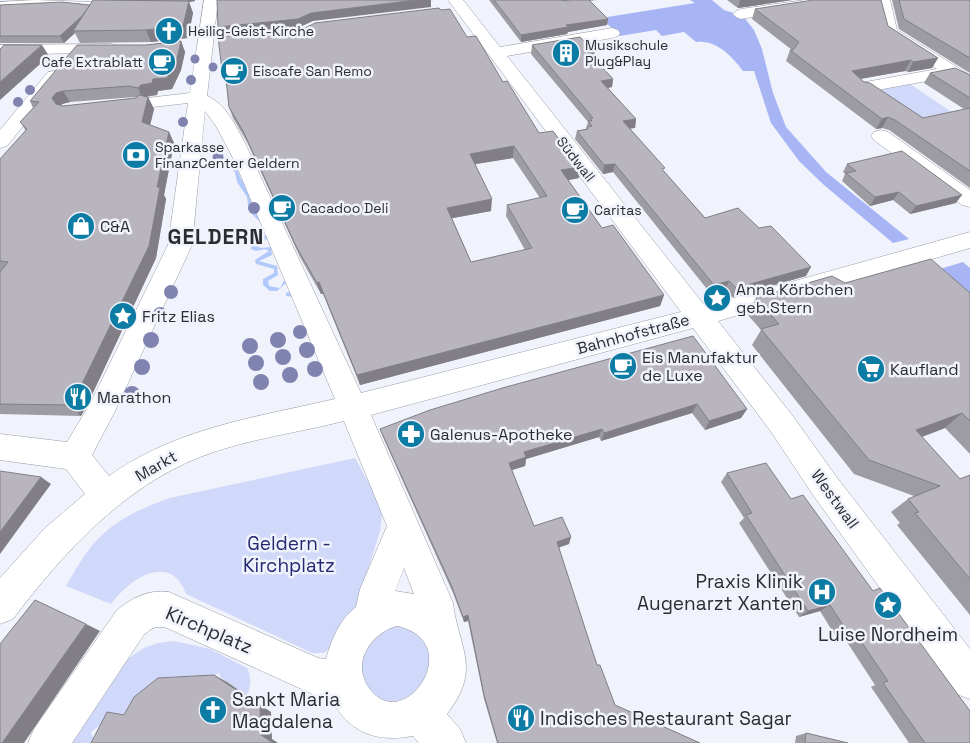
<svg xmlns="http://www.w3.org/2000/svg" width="970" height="743" font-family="'Space Grotesk',sans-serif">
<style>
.green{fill:#d1d9fa}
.forest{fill:#a7b5f5}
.water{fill:#b1cafb}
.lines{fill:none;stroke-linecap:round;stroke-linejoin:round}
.minor-casing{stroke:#9a9ca5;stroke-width:1}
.minor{fill:#fff;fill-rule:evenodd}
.tree{fill:#8083b0}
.wall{fill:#9e9ca3;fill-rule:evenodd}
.shaded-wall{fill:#817f85}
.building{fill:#b8b5be;stroke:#817f85;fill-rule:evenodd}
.labels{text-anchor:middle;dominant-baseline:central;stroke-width:5;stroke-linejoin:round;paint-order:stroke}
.far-poi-label{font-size:14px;fill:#2c2d31;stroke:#f0f2fc;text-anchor:start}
.far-street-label{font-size:14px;fill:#2c2d31;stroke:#f0f2fc}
.poi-label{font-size:16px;fill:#2c2d31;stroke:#f0f2fc;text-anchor:start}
.street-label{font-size:16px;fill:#2c2d31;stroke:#f0f2fc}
.near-park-label{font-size:19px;fill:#242971;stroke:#f0f2fc}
.near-poi-label{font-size:19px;fill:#2c2d31;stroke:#f0f2fc;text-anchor:start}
.near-street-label{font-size:19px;fill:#2c2d31;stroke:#f0f2fc}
.district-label{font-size:21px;font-weight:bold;letter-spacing:1px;fill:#2c2d31;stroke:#f0f2fc}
</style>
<rect width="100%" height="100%" fill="#f0f2fc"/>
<g class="green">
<path d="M910 84 962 119 915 129 864 93Z"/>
<path d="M355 458 380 504 382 514 380 531 353 618 334 646 324 653H312L186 594C171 551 129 579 111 604L66 586C75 571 84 554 96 541 116 519 144 507 170 498Z"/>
<path d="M395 625 416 631C420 637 427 644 429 651 436 678 409 708 382 700 376 698 369 695 366 689 363 683 361 674 359 667L374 634Z"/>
<path d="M174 641 210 649 247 668C252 678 251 686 247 696L221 678 219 673 215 675V680L160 704 99 726 91 732 94 740 92 743H64L121 663 144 648 158 643Z"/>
</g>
<g class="forest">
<path d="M690 0H712L724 10 743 16 754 30 762 49 773 93 786 127 826 172 909 239 893 243 824 185 799 161 771 123 754 71H743C732 56 716 39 696 42L684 32 662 36 656 30 620 36 601 18 695 3Z"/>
<path d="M963 262 970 268V294L940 269Z"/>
</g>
<path class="water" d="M228 158 237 169 241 179 248 188 250 200 257 212 268 223 273 234 271 238 259 241 256 244 260 248 271 247 272 255 259 261 277 266 278 275 268 281 269 286 280 288 284 281H296L301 291 296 297 286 296V293L297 290 292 283H286L277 291H270L263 285V279L274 273V269L256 264 255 260 269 251 265 249 256 251 251 249V244L258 237 266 235 268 230 249 211 247 197 237 182 235 172 219 160Z"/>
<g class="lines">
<defs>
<g id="minor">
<path d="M34 0 124 3 129 4 131 7 129 10 124 11 65 7 0 10V2Z"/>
<path d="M204 0H218L207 96C225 103 236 126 245 143L361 393 681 312 448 0H463L500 47 612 28 618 30 620 33 618 36 612 38 507 56 705 306 970 232V248L718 321 792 415 835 475 970 649V699L956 694 813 495 772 433 693 328 371 415 453 603C459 650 482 668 447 714L460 729 466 743H419L413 736C375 743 348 732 331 698L317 696 167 628C156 625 151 628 143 636L72 743H28L34 729 117 610C132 598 149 589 169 592L318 658 326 659C332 639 339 620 356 607L360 589 387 526 344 421C297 433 246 439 200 457 122 488 63 553 13 619L0 624V578L45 528 85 494 66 469 0 460V434L67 442 91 402 168 245 188 103 153 107 147 106 144 102 147 98 190 93ZM205 111 216 126 235 162 335 399C257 417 176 428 109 476L92 455 115 411 192 245ZM404 568 414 594 395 591ZM397 626C470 642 401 741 367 685 352 660 373 632 397 626Z"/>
<path d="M805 0H841L839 3 834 4 741 19 736 17 733 14 736 11 741 9Z"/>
<path d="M876 0H890L897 30 970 75V87L949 77 866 92 860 91 857 87 860 83 937 69 884 35Z"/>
<path d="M111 44 117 46 119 49 117 52 0 55V45Z"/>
<path d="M54 71 60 72 63 76 60 80 7 146 0 148V130L48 72Z"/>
<path d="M881 130 888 132 970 190V207L962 205 874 140 871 136 874 132Z"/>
</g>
</defs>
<use href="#minor" class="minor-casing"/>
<use href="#minor" class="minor"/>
</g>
<g class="tree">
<circle cx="195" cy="59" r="4.5"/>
<circle cx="213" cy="67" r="4.5"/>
<circle cx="191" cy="80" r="5"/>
<circle cx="30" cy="90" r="5"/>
<circle cx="18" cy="102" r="5"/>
<circle cx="183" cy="122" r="5"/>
<circle cx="218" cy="157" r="5.5"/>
<circle cx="254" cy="208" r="6"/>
<circle cx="171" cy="292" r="7"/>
<circle cx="160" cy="314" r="7"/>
<circle cx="300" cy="332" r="7"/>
<circle cx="151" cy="340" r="8"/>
<circle cx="278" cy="340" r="8"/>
<circle cx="250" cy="346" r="8"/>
<circle cx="307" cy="350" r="8"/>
<circle cx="283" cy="357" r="8"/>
<circle cx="256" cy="363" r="8"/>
<circle cx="142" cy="367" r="8"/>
<circle cx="315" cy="369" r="8"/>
<circle cx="290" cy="375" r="8"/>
<circle cx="261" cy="382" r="8"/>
<circle cx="132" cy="394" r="8"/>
</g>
<g class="wall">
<path d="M106 0H195V1L189 2 193 13 188 38 151 42 80 43 75 33 64 43H0V5H90Z"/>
<path d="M489 0H559L570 1 571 0H597L590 1 608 19 607 25 568 32 567 34 521 42Z"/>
<path d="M727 0H792L738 8Z"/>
<path d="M892 0H970V73L899 29Z"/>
<path d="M755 9 888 26 938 58 932 68 908 72 905 71 861 79 864 82 923 118 964 109 924 83 930 73 970 75V188L889 130 882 128 876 129 786 61 790 50H792L752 19Z"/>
<path d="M467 37 503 82 539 133 580 167 579 178 568 180 602 228 664 295 660 306 360 385 323 294H321L300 257 247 142 233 118 229 107 226 81ZM513 158 540 198 507 205 506 216 525 250 471 262 452 218 491 211 475 164Z"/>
<path d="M181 41 185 52 181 70 172 89 158 91 157 95 146 97H148L154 109 150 125 169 132 174 143 164 195 166 199 156 258 89 401 81 416 0 414V159L26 131 20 122 33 108 30 101 146 45ZM135 97 136 98 63 106H62V104L70 102Z"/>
<path d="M532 45 595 51 594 58 613 79 612 87 608 88 636 119 635 128H630L664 172 705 218 806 276 732 297 725 290 711 294 613 172 603 174 575 139 577 131 586 129 588 122 531 54Z"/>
<path d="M847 164 956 203 910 214 893 200 870 206 842 181 845 174 843 172Z"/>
<path d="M845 283 970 293V454L945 428 922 437 960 479 970 475V615L897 525 900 523 891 512 908 499 914 496 854 474 752 345 761 330 747 314 756 298Z"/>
<path d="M506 387 747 409 741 418 705 430 692 413 601 441 599 437 526 459 525 466 512 470 534 526 569 544 558 547 597 665 615 705 700 743H497L484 699 468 621 464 622 453 593 383 437 380 429Z"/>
<path d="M727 473 970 743H909L871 687 875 685 845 639 839 642 820 611 799 617 739 523 744 518 721 482Z"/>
<path d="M806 733 848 743H795L796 736Z"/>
</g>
<g class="shaded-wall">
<path d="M187 0H195V1L189 2 193 13 188 38 151 42 146 30 188 2Z"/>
<path d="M416 0H431V7L313 21 300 27 221 35 218 27 311 13Z"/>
<path d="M740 0H792L738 8Z"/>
<path d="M95 5 73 31 75 33 64 43 60 36Z"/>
<path d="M608 19 607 25 568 32 567 34 521 42V35L566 25Z"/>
<path d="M181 41 185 52 181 70 172 89 158 91 157 95 147 96 143 100 138 88 141 85 153 79Z"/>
<path d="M42 45 49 56 0 100V82Z"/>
<path d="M595 51 594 60 588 52Z"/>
<path d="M938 58 932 68 908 72 913 62Z"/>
<path d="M911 60 905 71 847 81 852 71Z"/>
<path d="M225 69 229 80 226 81 222 70Z"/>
<path d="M613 79 612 87 600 89 601 81Z"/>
<path d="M63 91 70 102 62 104 59 109 56 104 52 98 56 93Z"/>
<path d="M148 97 154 109 148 134 142 122Z"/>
<path d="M888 117 882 128 876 129 882 119Z"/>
<path d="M636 119 635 128 622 130 623 121Z"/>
<path d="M169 132 174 143 164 195 166 199 156 258 89 401 81 416 70 405 157 187Z"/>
<path d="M514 146 513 158 470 165V154Z"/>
<path d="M615 164 613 172 603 174 604 165Z"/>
<path d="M580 167 579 178 559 182 561 170Z"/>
<path d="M899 192 893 200 870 206 875 197Z"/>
<path d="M962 195 956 203 910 214 916 206Z"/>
<path d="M492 199 491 211 448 219 447 208Z"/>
<path d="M811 267 806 276 732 297 736 288Z"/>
<path d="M729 281 725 290 711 294 714 285Z"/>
<path d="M319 282 323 294H321L317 283Z"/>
<path d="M664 295 660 306 360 385 357 375Z"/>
<path d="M697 404 692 413 601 441 604 433Z"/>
<path d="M747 409 741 418 705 430 709 421Z"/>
<path d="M962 413 945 428 900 445 916 430Z"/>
<path d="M602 429 599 437 526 459 525 466 509 471V463L524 452Z"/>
<path d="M41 477 51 484 0 554V532Z"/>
<path d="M571 537 569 544 555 549 557 542Z"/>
<path d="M830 605 820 611 799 617 808 611Z"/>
<path d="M468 615V621L464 622 463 617Z"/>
<path d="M86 624 100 631 24 743H2Z"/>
<path d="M214 675 227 682 271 712 272 739 278 743H273L261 735Z"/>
</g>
<g class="building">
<path d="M93 0 189 1 183 26 146 30 73 31Z"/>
<path d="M217 0H416L311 13 298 19 218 27Z"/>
<path d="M494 0H559L570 1 571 0H589L608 19 566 25 568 27 521 35Z"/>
<path d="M813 0H881L888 26 938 58 913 62 911 60 852 71 864 82 870 83 923 118 970 108V171L895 120 888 117 882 119 790 50H793L799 42 755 9Z"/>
<path d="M899 0H970V58L904 19Z"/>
<path d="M62 2 90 5 82 16 60 36H0V5Z"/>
<path d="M439 8 441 10 450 9 467 37 476 36 503 82 507 81 539 133 553 131 580 167 561 170 602 228 613 225 664 295 357 375 319 282 317 283 296 246 243 131 229 107 225 69 222 70 218 37 303 29 315 23ZM514 146 547 196 507 205 532 248 471 262 447 208 492 199 470 154Z"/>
<path d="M580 37 595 51 588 52 613 79 601 81 636 119 623 121 665 168 662 169 705 218 738 208 759 228 771 226 811 267 736 288 729 281 714 285 615 164 604 165 577 131 588 129 587 127 592 126 588 121H592L590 118H593L532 45Z"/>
<path d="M181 41 177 59 167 78 153 79 152 83 141 85 138 88 129 86 63 91 56 93 52 98 56 104 63 106 136 98 139 95 148 97 142 122 169 132 157 187H160L149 246 79 390 70 405 0 404V272L8 262 0 261V159L27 129 20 122 39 102 30 101 77 45H146Z"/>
<path d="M4 45H42L0 82V49Z"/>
<path d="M955 68 970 75V98L930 73Z"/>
<path d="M902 151 962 195 916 206 899 192 875 197 846 173 856 171 847 164Z"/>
<path d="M931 259 970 293V421L962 413 916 430 960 479 970 475V579L915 513 919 512 908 499 940 486 869 460 761 329 779 324 756 298 832 276 845 283Z"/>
<path d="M693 336 747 409 709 421 697 404 604 433 602 429 524 452 526 457 509 463 534 526 562 517 571 537 557 542 597 665H600L615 705 700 743H498L484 695 468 615 463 617 452 587 380 429 430 410 506 387Z"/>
<path d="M766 463 791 499 803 495 873 591 880 588 970 711V743H925L883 683 888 681 856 634 850 636 830 605 808 611 746 515 752 513 727 473Z"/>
<path d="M0 471 41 477 0 532Z"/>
<path d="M35 600 86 624 2 743H0V644Z"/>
<path d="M214 675 260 706 261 735 273 743H91L107 712 124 715 134 697 158 678Z"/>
<path d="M806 733 848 743H805Z"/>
</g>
<defs>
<symbol id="church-disc" viewBox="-11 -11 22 22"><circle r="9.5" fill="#0d7ca5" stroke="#f0f2fc"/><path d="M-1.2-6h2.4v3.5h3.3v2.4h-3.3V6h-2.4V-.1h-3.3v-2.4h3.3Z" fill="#fff"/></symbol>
<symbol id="building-disc" viewBox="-11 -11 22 22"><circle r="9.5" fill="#0d7ca5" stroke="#f0f2fc"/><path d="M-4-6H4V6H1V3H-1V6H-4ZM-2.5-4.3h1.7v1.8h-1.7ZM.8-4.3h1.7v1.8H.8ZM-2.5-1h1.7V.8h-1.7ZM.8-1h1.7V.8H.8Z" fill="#fff"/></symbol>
<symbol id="cafe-disc" viewBox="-11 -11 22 22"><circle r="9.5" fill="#0d7ca5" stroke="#f0f2fc"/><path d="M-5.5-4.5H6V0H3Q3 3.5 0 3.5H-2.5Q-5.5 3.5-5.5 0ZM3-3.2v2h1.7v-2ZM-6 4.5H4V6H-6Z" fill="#fff"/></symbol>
<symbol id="bank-disc" viewBox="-11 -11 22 22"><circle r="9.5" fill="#0d7ca5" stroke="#f0f2fc"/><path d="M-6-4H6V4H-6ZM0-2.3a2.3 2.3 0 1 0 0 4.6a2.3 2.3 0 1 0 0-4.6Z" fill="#fff"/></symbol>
<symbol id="shop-disc" viewBox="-11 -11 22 22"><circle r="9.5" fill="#0d7ca5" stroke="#f0f2fc"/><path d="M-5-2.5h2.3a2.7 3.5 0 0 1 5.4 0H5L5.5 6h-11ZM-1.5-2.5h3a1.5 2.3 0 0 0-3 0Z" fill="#fff"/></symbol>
<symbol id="sight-disc" viewBox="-11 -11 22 22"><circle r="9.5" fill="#0d7ca5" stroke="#f0f2fc"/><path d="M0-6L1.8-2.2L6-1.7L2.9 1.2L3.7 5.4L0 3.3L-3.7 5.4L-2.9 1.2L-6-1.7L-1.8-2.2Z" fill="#fff"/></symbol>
<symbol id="supermarket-disc" viewBox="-11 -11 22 22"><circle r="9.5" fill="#0d7ca5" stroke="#f0f2fc"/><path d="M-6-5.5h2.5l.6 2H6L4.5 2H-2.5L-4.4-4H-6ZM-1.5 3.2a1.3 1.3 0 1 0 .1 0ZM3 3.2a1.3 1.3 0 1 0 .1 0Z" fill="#fff"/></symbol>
<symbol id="restaurant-disc" viewBox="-11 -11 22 22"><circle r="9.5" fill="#0d7ca5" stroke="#f0f2fc"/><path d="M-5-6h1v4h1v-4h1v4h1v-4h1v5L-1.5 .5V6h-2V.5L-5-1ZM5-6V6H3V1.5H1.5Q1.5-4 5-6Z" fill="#fff"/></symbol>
<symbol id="pharmacy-disc" viewBox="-11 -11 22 22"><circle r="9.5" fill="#0d7ca5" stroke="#f0f2fc"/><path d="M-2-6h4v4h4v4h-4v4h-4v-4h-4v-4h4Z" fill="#fff"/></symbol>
<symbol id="hospital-disc" viewBox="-11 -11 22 22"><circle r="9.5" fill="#0d7ca5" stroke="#f0f2fc"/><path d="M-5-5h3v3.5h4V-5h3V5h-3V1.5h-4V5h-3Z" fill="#fff"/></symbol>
</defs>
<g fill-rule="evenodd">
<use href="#church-disc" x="153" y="15" width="32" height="32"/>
<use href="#building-disc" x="550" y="37" width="32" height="32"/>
<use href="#cafe-disc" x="146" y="46" width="32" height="32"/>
<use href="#cafe-disc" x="218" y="55" width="32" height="32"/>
<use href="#bank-disc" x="120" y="139" width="32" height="32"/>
<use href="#cafe-disc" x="266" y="192" width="32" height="32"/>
<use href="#cafe-disc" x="559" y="194" width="32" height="32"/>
<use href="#shop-disc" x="65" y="210" width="32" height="32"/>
<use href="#sight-disc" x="701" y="282" width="32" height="32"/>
<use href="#sight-disc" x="107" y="300" width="32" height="32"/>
<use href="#cafe-disc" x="607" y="350" width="32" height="32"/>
<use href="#supermarket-disc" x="855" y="353" width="32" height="32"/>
<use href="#restaurant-disc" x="62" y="381" width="32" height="32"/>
<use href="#pharmacy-disc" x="395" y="418" width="32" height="32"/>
<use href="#hospital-disc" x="806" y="576" width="32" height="32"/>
<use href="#sight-disc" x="872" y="589" width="32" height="32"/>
<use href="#church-disc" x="197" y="694" width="32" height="32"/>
<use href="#restaurant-disc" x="505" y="702" width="32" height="32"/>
</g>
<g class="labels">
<g class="far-poi-label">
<text x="188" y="31">Heilig-Geist-Kirche</text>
<text x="585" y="45">Musikschule<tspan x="585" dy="16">Plug&amp;Play</tspan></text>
<text x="143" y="62" text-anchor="end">Cafe Extrablatt</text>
<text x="253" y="71">Eiscafe San Remo</text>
<text x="155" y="147">Sparkasse<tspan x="155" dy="16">FinanzCenter Geldern</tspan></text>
<text x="301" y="208">Cacadoo Deli</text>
<text x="594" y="210">Caritas</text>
</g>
<g class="far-street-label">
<text transform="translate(576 159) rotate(52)">Südwall</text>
</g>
<g class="poi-label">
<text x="100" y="226">C&amp;A</text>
<text x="736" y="289">Anna Körbchen<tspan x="736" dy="18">geb.Stern</tspan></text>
<text x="142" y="316">Fritz Elias</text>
<text x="642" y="357">Eis Manufaktur<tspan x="642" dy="18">de Luxe</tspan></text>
<text x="890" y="369">Kaufland</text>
<text x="97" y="397">Marathon</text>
<text x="430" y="434">Galenus-Apotheke</text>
</g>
<g class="street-label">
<text transform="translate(633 334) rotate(-15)">Bahnhofstraße</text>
<text transform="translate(156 466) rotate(-30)">Markt</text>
<text transform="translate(835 499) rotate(54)">Westwall</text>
</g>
<g class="near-park-label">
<text x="289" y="543">Geldern -<tspan x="289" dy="22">Kirchplatz</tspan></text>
</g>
<g class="near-poi-label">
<text x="803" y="581" text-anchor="end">Praxis Klinik<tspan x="803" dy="22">Augenarzt Xanten</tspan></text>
<text x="888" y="634" text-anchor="middle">Luise Nordheim</text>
<text x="232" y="699">Sankt Maria<tspan x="232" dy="22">Magdalena</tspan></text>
<text x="540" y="718">Indisches Restaurant Sagar</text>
</g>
<g class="near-street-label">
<text transform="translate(209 630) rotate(23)">Kirchplatz</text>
</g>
<g class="district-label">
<text x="216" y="236">GELDERN</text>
</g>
</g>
</svg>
